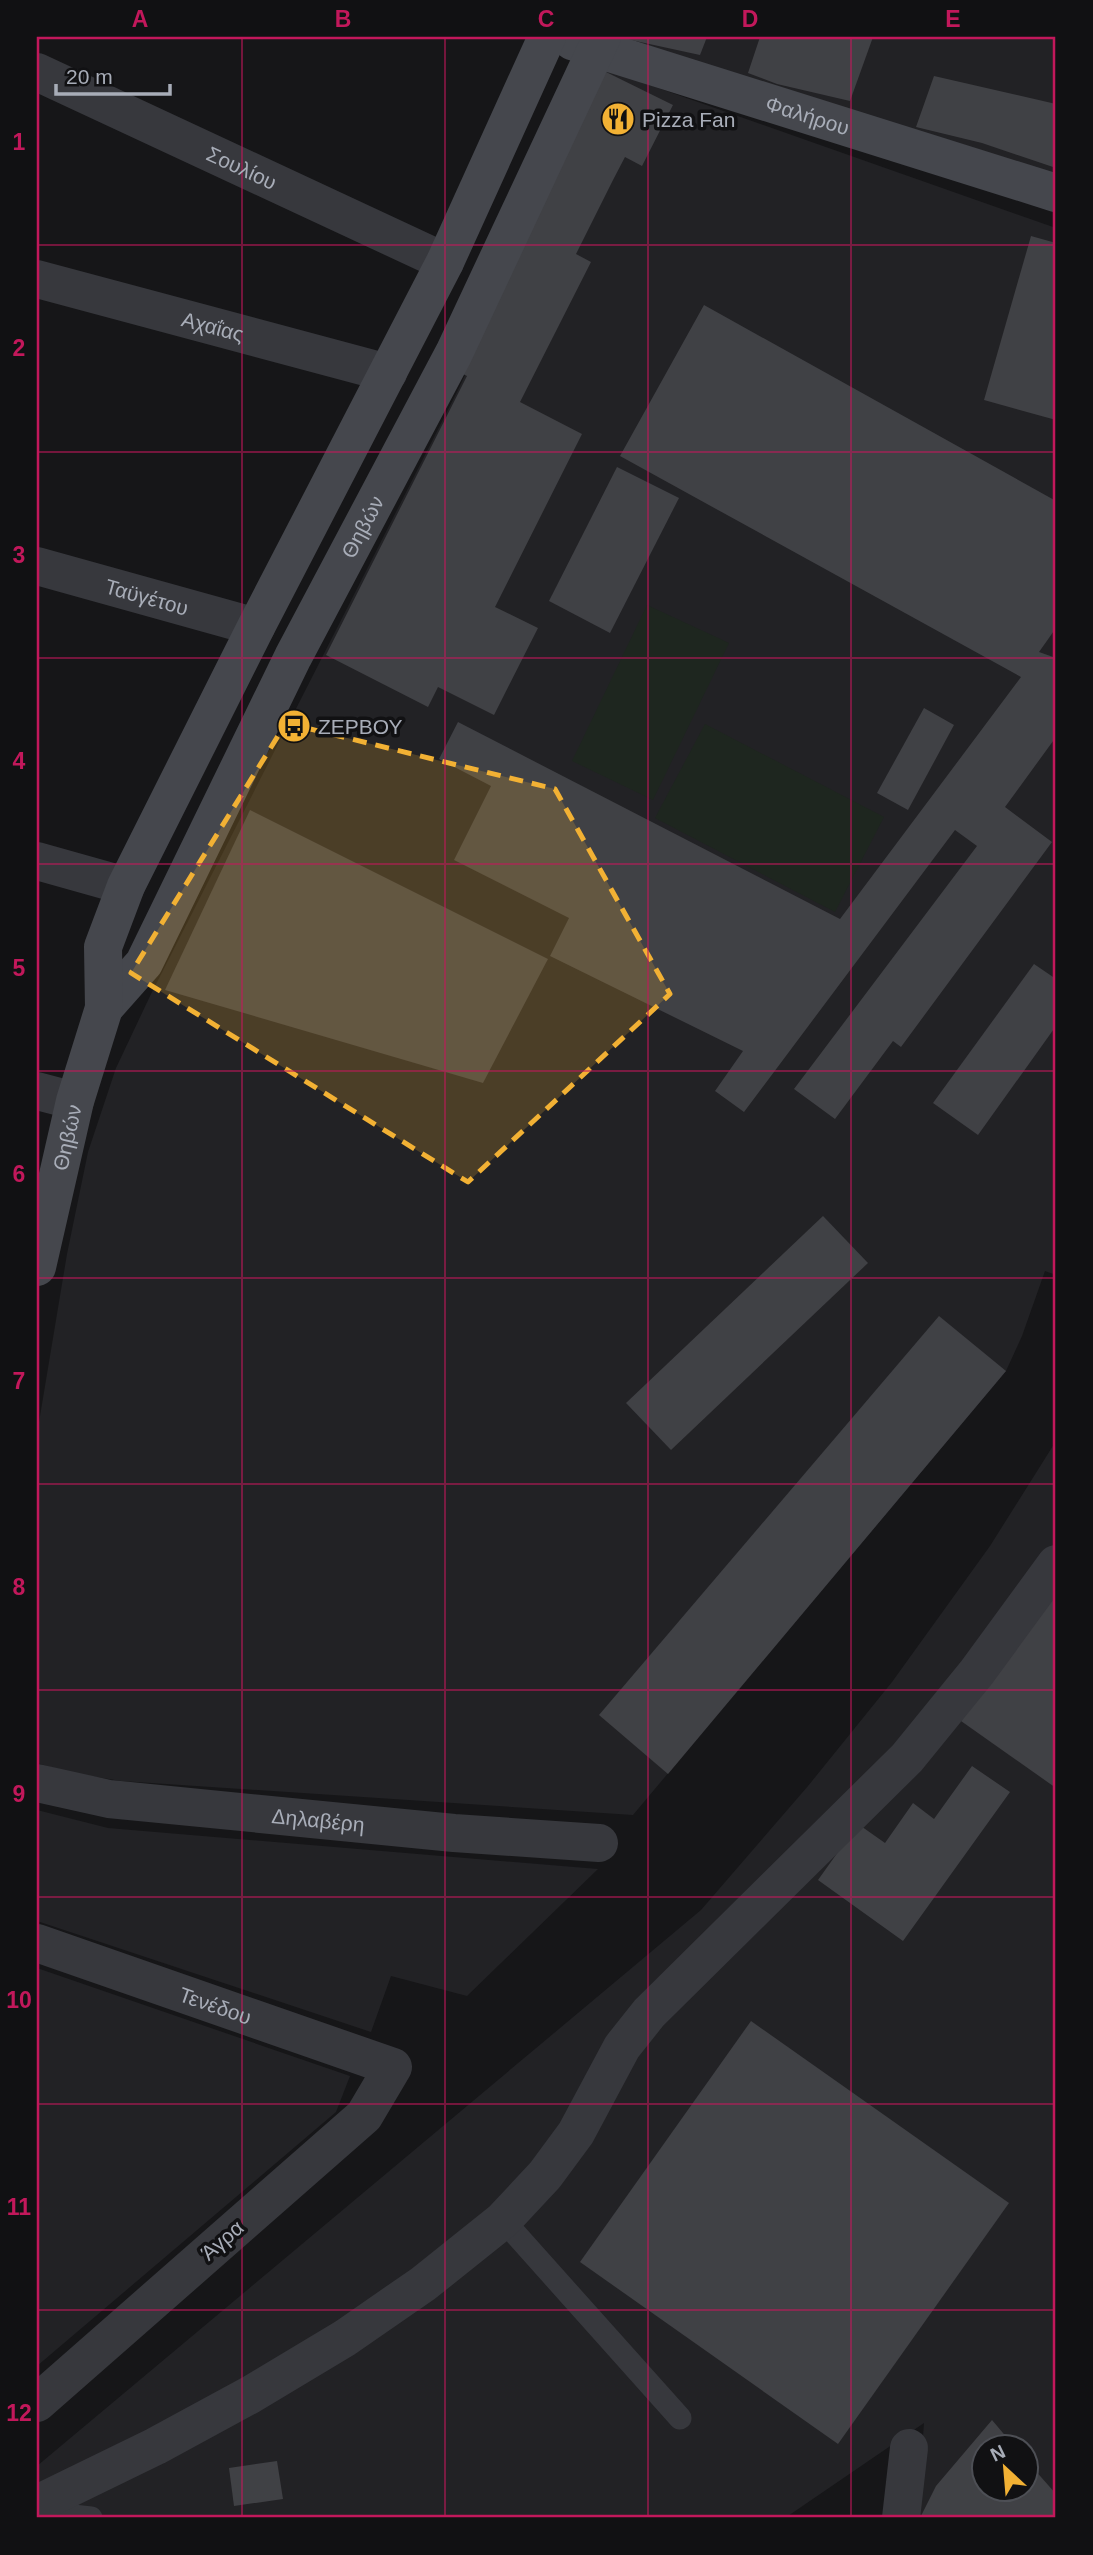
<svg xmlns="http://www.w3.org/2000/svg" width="1093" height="2555" font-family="Helvetica,sans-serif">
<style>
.built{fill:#222225;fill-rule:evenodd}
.green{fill:#1e261f}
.building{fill:#404145}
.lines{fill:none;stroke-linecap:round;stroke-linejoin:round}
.lane{stroke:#37383d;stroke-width:23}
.street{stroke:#37383d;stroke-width:38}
.secondary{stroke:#45474d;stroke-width:38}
.marked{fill:#f2b134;fill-opacity:0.2;stroke:#f2b134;stroke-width:5;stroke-dasharray:14 9;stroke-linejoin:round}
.grid{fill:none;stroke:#c2185b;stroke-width:2;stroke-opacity:0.55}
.labels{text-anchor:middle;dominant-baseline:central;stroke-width:7;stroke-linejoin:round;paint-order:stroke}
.street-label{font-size:21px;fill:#a8adb8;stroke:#111113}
.poi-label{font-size:21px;fill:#a8adb8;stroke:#111113;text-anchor:start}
.neatline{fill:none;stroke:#c2185b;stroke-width:2.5}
.grid-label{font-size:23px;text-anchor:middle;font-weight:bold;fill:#c2185b}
</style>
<rect width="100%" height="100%" fill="#161618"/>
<g class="built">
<path d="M621 37H1056V183Z"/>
<path d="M607 70 1056 228V1275L1045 1271 1022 1336 1006 1371 633 1815 121 1781 71 1773 37 1763V1434L67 1254 88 1152 116 1068 151 994 458 390Z"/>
<path d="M1056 1441V2518H917L924 2423 785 2518H37V2466L701 1910 808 1786 892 1682 990 1546ZM984 2446H1026V2488H984Z"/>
<path d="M37 1810 108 1828 598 1869 467 1996 391 1976 371 2032 37 1921Z"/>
<path d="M37 1968 350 2076 336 2112 37 2366Z"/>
</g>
<g class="green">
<path d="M647 605 729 643 653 800 572 761Z"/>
<path d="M705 724 884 817 835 912 655 818Z"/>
</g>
<g class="building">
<path d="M617 37H707L700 55Z"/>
<path d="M760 37H873L850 101 777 84 748 73Z"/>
<path d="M606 72 673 105 642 166 625 157 613 180 576 254 591 262 520 402 582 434 495 607 538 628 494 715 438 687 428 707 326 655 467 376 455 370Z"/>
<path d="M934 76 1056 104V168L982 143 916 127Z"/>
<path d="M1031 236 1056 243V420L984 400Z"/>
<path d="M704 305 1056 501V628L1039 652 1056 658V737L1005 807 1052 842 901 1047 893 1041 835 1119 794 1089 977 846 955 830 744 1112 715 1091 743 1051 550 956 569 918 454 860 491 786 439 759 458 722 840 919 1021 677 620 456Z"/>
<path d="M617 467 679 498 610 633 549 601Z"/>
<path d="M924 708 954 725 908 810 877 793Z"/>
<path d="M250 810 548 959 483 1083 165 990Z"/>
<path d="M1034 964 1056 979V1026L978 1135 933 1103Z"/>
<path d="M823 1216 868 1263 671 1450 626 1403Z"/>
<path d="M939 1316 1006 1371 668 1774 599 1715Z"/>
<path d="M1056 1586V1788L961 1721Z"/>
<path d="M972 1766 1010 1792 903 1941 818 1880 858 1824 885 1843 913 1803 934 1819Z"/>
<path d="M751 2021 1009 2203 838 2444 580 2262Z"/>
<path d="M992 2420 1014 2446H984V2488H1026V2460L1056 2494V2518H920L936 2486Z"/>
<path d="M277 2461 283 2499 234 2506 229 2468Z"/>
</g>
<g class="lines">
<g class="lane">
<path d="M503 2220 680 2418"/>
<path d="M37 2512 91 2518"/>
</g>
<g class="street">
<path id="s1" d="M37 72 445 262"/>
<path id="s2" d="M37 279 388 373"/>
<path id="s3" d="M37 566 256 627"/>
<path d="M37 861 126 886"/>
<path d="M37 1091 75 1101"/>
<path id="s4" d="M37 1783 109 1799 454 1833 599 1843"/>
<path id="s5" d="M37 1943 393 2067 364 2116 37 2403"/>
<path d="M37 2504 156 2446 250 2395 345 2338 423 2284 503 2220 545 2175 576 2133 622 2047 649 2013 907 1758 977 1672 1056 1564"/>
<path d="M901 2518 909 2448"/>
</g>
<g class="secondary">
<path id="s6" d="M572 41 1056 193"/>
<path id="s7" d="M104 1008 144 963 293 657 454 353 602 37"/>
<path id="s8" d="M37 1267 75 1101 104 1008 103 947 126 886 256 627 445 262 547 37"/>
</g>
</g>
<path class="marked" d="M286 723 555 789 670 994 468 1182 131 973Z"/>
<path class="grid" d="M242 37V2518M445 37V2518M648 37V2518M851 37V2518M37 245H1056M37 452H1056M37 658H1056M37 864H1056M37 1071H1056M37 1278H1056M37 1484H1056M37 1690H1056M37 1897H1056M37 2104H1056M37 2310H1056"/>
<defs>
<symbol id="restaurant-disc" viewBox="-11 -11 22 22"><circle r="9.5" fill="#f2b134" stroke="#111113"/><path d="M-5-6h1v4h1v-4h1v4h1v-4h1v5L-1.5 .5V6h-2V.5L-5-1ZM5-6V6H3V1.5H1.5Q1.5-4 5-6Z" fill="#111"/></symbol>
<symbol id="bus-disc" viewBox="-11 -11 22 22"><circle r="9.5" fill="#f2b134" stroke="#111113"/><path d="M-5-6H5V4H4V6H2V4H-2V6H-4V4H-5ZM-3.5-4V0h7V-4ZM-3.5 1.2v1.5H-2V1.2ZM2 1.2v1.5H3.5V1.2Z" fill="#111"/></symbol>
</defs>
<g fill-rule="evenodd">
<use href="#restaurant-disc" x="599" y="100" width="38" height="38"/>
<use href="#bus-disc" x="275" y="707" width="38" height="38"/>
</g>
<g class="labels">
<g class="street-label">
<text stroke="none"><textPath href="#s6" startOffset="247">Φαλήρου</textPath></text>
<text stroke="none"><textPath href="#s1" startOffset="226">Σουλίου</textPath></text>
<text stroke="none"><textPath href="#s2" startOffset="182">Αχαΐας</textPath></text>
<text stroke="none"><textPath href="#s7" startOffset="548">Θηβών</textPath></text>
<text stroke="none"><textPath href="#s3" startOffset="114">Ταϋγέτου</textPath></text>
<text stroke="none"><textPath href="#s8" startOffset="133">Θηβών</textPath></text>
<text stroke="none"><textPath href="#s4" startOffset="284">Δηλαβέρη</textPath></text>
<text stroke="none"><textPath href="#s5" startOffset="189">Τενέδου</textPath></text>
<text transform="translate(222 2240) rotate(-41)">Άγρα</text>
</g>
<g class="poi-label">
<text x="642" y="119">Pizza Fan</text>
<text x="318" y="726">ΖΕΡΒΟΥ</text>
</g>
</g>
<rect width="1093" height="2555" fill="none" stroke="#111113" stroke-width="77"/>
<g transform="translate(1005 2468) rotate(334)"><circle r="33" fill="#111113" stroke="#4d4f55" stroke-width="2"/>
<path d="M0-5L12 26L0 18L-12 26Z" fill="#f2b134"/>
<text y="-10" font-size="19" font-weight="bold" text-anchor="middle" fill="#a8adb8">N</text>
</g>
<path d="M56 84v10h114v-10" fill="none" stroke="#a8adb8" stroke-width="3.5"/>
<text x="66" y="84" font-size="21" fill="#a8adb8" stroke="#111113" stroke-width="5" paint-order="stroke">20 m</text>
<rect x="38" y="38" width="1016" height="2478" class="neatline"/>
<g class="grid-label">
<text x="140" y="27">A</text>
<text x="343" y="27">B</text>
<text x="546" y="27">C</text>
<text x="750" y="27">D</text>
<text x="953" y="27">E</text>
<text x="19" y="150">1</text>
<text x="19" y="356">2</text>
<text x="19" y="563">3</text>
<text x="19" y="769">4</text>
<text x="19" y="976">5</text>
<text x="19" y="1182">6</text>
<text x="19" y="1389">7</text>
<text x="19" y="1595">8</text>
<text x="19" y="1802">9</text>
<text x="19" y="2008">10</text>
<text x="19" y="2215">11</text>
<text x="19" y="2421">12</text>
</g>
</svg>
